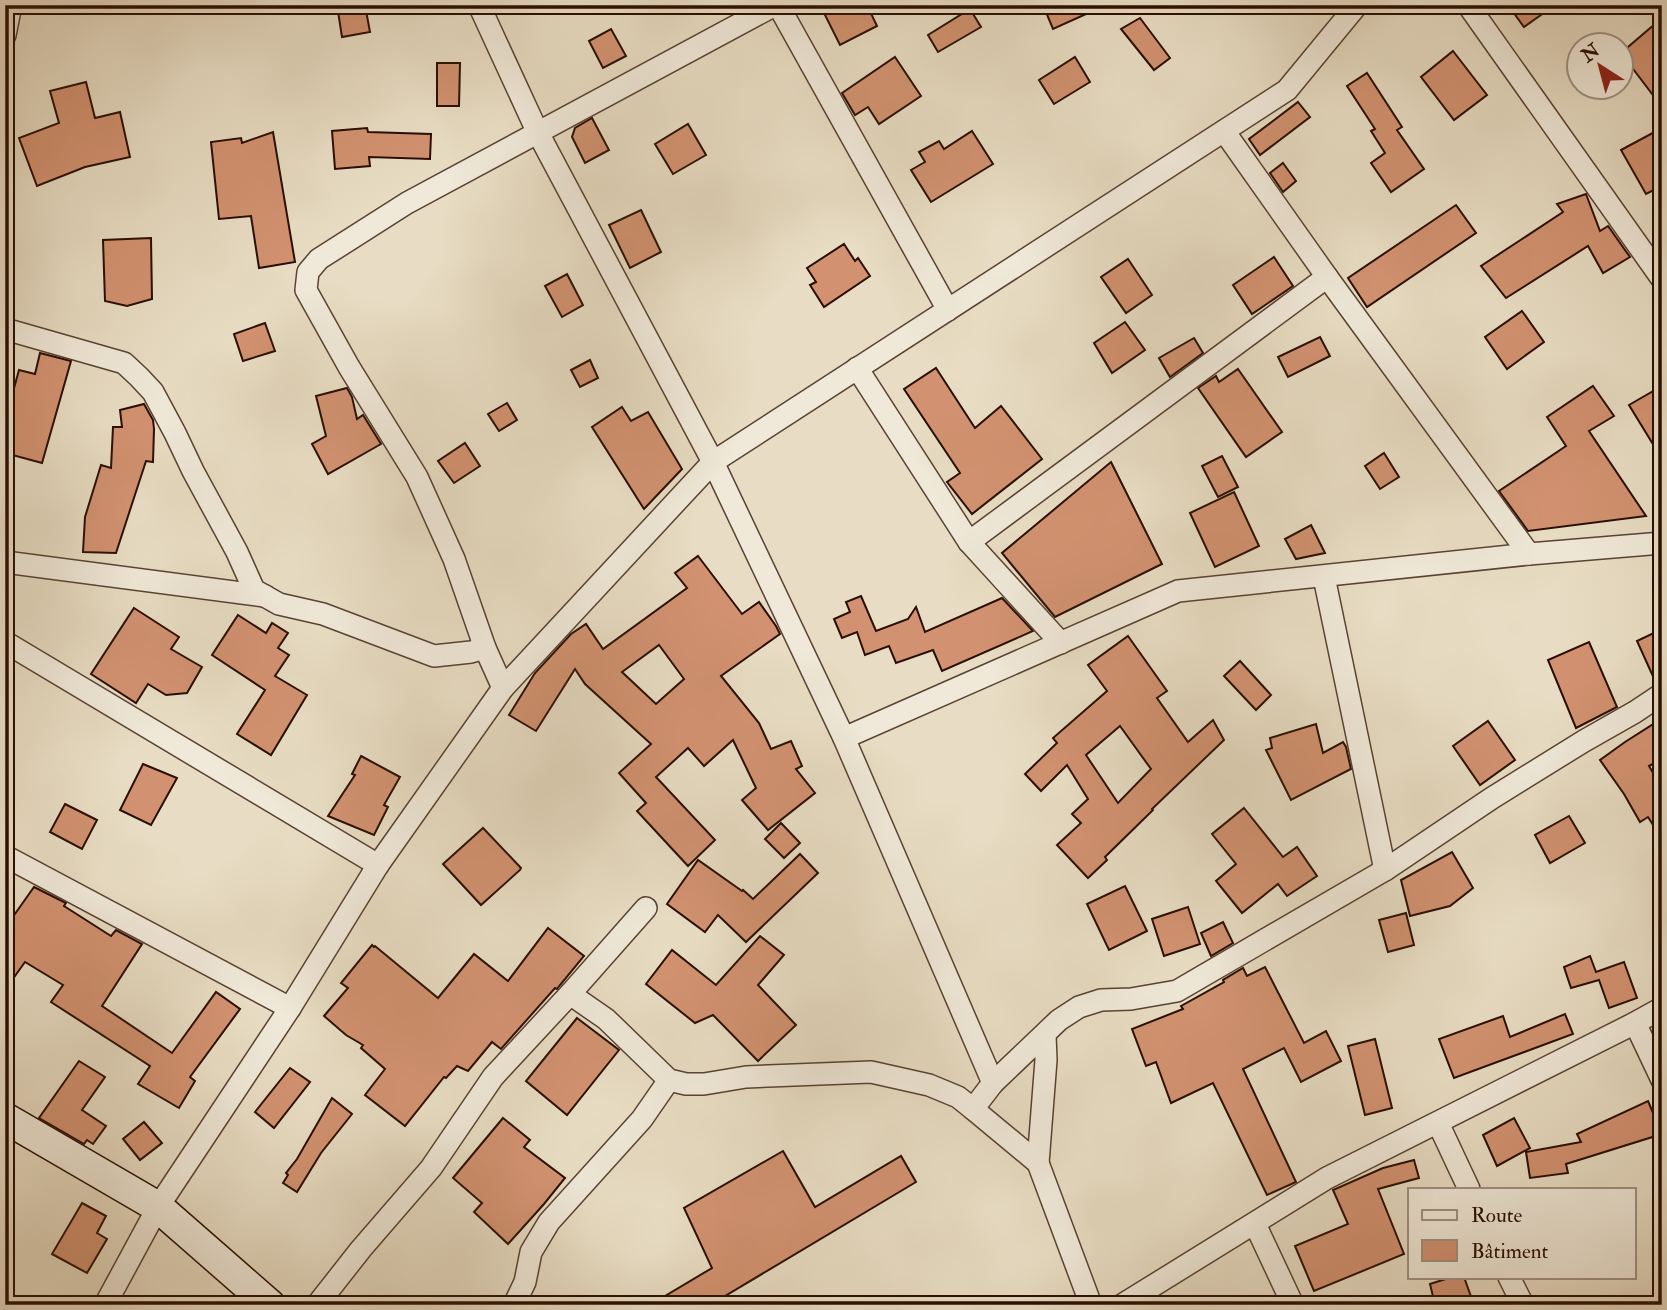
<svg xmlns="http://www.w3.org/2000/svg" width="1667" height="1310" font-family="'IM FELL Double Pica',serif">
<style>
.building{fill:#d29271;stroke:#290e02;stroke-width:2;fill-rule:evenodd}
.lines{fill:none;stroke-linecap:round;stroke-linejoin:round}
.street-casing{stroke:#594232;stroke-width:24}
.secondary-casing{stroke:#290e02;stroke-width:33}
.street{stroke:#f0e9d9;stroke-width:21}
.secondary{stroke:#f0e9d9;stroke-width:30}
</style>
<rect width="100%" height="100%" fill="#e8ddc4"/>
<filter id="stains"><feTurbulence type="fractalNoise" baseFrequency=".00286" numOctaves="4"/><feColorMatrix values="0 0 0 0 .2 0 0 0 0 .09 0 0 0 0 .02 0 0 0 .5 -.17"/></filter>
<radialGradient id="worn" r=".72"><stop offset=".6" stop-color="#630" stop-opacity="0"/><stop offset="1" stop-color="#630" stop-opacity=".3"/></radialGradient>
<g class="building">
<path d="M337 5H365L370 32 342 37Z"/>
<path d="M820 5H867L877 26 840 45Z"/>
<path d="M1043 5H1106L1053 29Z"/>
<path d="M1508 5H1555L1524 27Z"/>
<path d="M970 9 981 27 938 52 928 35Z"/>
<path d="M1140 18 1170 58 1154 70 1121 29Z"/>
<path d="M1662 18V107L1621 53Z"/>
<path d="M611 29 626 56 603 68 589 41Z"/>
<path d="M1453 51 1487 95 1454 120 1421 77Z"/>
<path d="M895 57 921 96 879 124 868 107 855 115 842 93Z"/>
<path d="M1075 57 1090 82 1054 104 1039 80Z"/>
<path d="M437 63H460L459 106H437Z"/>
<path d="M1367 73 1402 127 1397 130 1424 169 1391 192 1371 163 1385 153 1371 131 1375 129 1347 86Z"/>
<path d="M86 82 95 118 120 112 130 157 85 167 37 186 19 138 59 123 50 91Z"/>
<path d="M1298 102 1310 117 1260 155 1249 139Z"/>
<path d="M592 118 609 150 585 163 572 137 575 128Z"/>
<path d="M688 124 706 155 673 174 655 144Z"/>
<path d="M367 128 368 132 431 134 430 159 369 157 370 166 335 169 332 131Z"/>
<path d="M1662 128V186L1646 194 1621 150Z"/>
<path d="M972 131 993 164 931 202 911 170 925 162 919 152 939 141 944 149Z"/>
<path d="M273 132 295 262 259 268 251 216 219 219 211 142 241 138 242 143Z"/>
<path d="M1283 163 1296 181 1283 192 1270 173Z"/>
<path d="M1586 194 1600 231 1608 226 1630 257 1603 273 1588 246 1506 298 1481 266 1563 212 1557 204Z"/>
<path d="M1456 205 1476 233 1367 307 1348 278Z"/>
<path d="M641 210 661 252 630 268 609 225Z"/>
<path d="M151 238 152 299 127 306 105 301 103 240Z"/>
<path d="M844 244 855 261 858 258 870 276 824 307 810 285 816 282 807 268Z"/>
<path d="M1274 257 1293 286 1252 314 1233 285Z"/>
<path d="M1128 259 1152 295 1126 313 1101 277Z"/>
<path d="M567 274 583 305 562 317 545 286Z"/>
<path d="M1522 311 1544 342 1507 369 1485 337Z"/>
<path d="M1125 322 1145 350 1112 373 1094 343Z"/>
<path d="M265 323 275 351 243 361 234 334Z"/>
<path d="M1320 337 1330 356 1288 377 1278 357Z"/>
<path d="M1194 338 1203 353 1170 377 1159 358Z"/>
<path d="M40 353 71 361 42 463 5 453V421L19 370 35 374Z"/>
<path d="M590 360 598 378 580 387 571 370Z"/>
<path d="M936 368 975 428 1001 406 1042 459 972 514 947 482 960 473 904 389Z"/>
<path d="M1238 369 1282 432 1246 457 1198 388 1216 376 1219 382Z"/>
<path d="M1593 386 1614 416 1589 431 1646 516 1528 531 1499 491 1566 446 1547 417Z"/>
<path d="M1662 386V459L1629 405Z"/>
<path d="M347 388 352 397 357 419 363 415 381 444 328 474 312 444 326 436 316 396Z"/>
<path d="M507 403 517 420 499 431 488 414Z"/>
<path d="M144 404 153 420 154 429 153 462 146 461 116 553 83 552 85 517 101 465 111 468 113 427H122L120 410Z"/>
<path d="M622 407 631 421 648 412 682 469 644 509 592 427Z"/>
<path d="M465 443 480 466 454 483 438 461Z"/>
<path d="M1384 453 1399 477 1380 489 1365 466Z"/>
<path d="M1222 456 1238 487 1218 497 1202 466Z"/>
<path d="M1111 462 1162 564 1055 617 1002 553Z"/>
<path d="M1234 492 1259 546 1215 567 1190 513Z"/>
<path d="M1311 525 1325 553 1296 559 1285 539Z"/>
<path d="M698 556 742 614 759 602 776 626 780 634 721 676 759 723 771 749 791 741 802 766 796 769 815 793 768 830 742 800 756 788 733 740 704 766 688 748 656 777 715 840 688 866 637 811 646 803 619 773 651 744 585 684 575 669 536 731 509 715 535 673 571 634 586 624 603 649 687 588 675 573ZM659 645 684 679 656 704 622 672Z"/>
<path d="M861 596 876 631 908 619 916 607 925 632 1002 598 1033 631 942 671 933 650 896 663 889 646 865 655 857 632 842 638 834 619 850 612 846 602Z"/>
<path d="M134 608 179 637 171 649 202 667 187 693 166 695 148 684 136 703 91 674Z"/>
<path d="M238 615 266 633 272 623 288 633 278 648 289 655 275 676 307 695 271 755 237 734 265 690 212 655Z"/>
<path d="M1662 629V681L1656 683 1637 641Z"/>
<path d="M1128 636 1167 691 1157 698 1188 742 1213 720 1224 740 1152 809 1153 810 1105 857 1107 860 1088 878 1057 845 1081 823 1072 814 1088 799 1067 765 1041 791 1025 774 1057 743 1053 738 1107 691 1088 665ZM1120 726 1151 769 1118 803 1086 755Z"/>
<path d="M1589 642 1617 707 1576 728 1548 660Z"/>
<path d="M1240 661 1271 695 1256 710 1224 676Z"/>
<path d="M1488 721 1515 760 1480 785 1453 746Z"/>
<path d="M1655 723 1662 734V759L1649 766 1662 788V839L1648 817 1640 822 1624 794 1600 760 1625 742Z"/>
<path d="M1316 724 1323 753 1343 742 1346 747 1351 769 1291 800 1266 750 1272 748 1270 738Z"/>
<path d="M361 756 400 777 384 805 388 807 374 835 328 816 355 775 352 774Z"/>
<path d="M143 764 177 778 151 825 120 810Z"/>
<path d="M65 804 97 820 82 849 50 832Z"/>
<path d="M1244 808 1283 857 1297 847 1317 876 1287 896 1278 884 1242 913 1216 881 1236 864 1212 834Z"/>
<path d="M1569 816 1585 843 1550 863 1535 835Z"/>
<path d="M781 823 800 843 784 858 765 839Z"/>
<path d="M483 828 521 868 520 870 481 905 443 864Z"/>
<path d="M1452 852 1473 888 1450 906 1410 916 1401 880Z"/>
<path d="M800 854 818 873 746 942 718 915 705 932 667 904 698 860 742 891 743 890 753 899Z"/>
<path d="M1125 886 1147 931 1109 950 1087 904Z"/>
<path d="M34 887 66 903 64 906 111 936 116 930 142 944 102 1006 172 1053 216 992 240 1009 190 1077 195 1081 179 1108 138 1084 150 1066 51 1002 63 985 25 962 5 990V928Z"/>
<path d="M1188 907 1200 944 1164 956 1152 919Z"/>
<path d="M1406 913 1414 945 1388 952 1379 920Z"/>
<path d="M1223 922 1233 943 1211 956 1201 933Z"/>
<path d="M548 928 584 956 560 985 557 989 555 988 501 1049 492 1042 468 1071 457 1066 446 1078 444 1077 405 1126 365 1095 385 1069 361 1048 363 1045 346 1035 324 1016 348 988 341 983 372 945 374 947 375 946 438 998 474 954 508 981Z"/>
<path d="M760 936 784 955 758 985 796 1025 758 1061 713 1015 695 1023 646 984 672 950 716 985Z"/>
<path d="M1590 956 1596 972 1624 962 1637 998 1609 1008 1599 980 1571 988 1564 967Z"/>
<path d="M1265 967 1304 1043 1326 1031 1341 1061 1301 1082 1284 1048 1243 1069 1296 1182 1267 1195 1213 1083 1171 1103 1156 1062 1146 1066 1132 1029 1183 1009 1181 1006 1224 982 1223 980 1243 968 1247 976Z"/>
<path d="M1565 1014 1573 1034 1454 1078 1439 1039 1503 1016 1510 1037Z"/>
<path d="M577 1018 619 1050 567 1115 526 1081Z"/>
<path d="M1375 1039 1392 1108 1365 1115 1348 1046Z"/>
<path d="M79 1061 105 1077 82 1110 106 1126 93 1144 87 1140 84 1144 39 1118Z"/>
<path d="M290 1068 310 1082 274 1128 255 1112Z"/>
<path d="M332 1098 352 1114 321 1153 297 1192 283 1183 288 1175 286 1173 297 1159Z"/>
<path d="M1648 1101 1662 1134 1566 1164 1568 1173 1530 1178 1526 1152 1581 1142 1577 1134Z"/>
<path d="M503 1118 530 1140 524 1147 565 1178 544 1204 508 1244 474 1212 482 1203 453 1178Z"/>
<path d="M1514 1118 1530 1148 1497 1166 1483 1135Z"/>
<path d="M144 1122 162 1143 140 1160 123 1139Z"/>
<path d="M783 1151 815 1207 901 1156 916 1182 710 1305H650L712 1268 684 1208Z"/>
<path d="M1414 1160 1419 1178 1378 1189 1404 1254 1314 1291 1295 1246 1348 1224 1333 1190 1383 1168Z"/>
<path d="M82 1203 106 1216 97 1233 107 1239 87 1273 52 1254Z"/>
<path d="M1452 1277H1464L1474 1305H1435L1430 1284Z"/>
</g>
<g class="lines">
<defs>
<g id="street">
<path d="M479 5 537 131 713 462 844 738 993 1083"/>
<path d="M778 5 948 310"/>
<path d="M1468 5 1662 279"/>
<path d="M5 35 11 5"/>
<path d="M1224 131 1327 277 1529 554"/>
<path d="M5 329 124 363 139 377 153 392 175 433 193 471 237 552 254 590 279 604 323 614 434 656 471 652 485 648 503 688"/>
<path d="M857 368 969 542 1061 643"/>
<path d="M969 542 1327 277"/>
<path d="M5 562 265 596"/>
<path d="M1324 577 1385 870"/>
<path d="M5 642 378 865"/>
<path d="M485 648 454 559 417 477 349 367 306 290 308 272 319 259 407 203 775 5"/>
<path d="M844 738 1178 591 1529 554 1662 543"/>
<path d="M5 856 290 1008"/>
<path d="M570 994 606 1019 669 1080 686 1084H704L746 1077 871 1072 929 1085 958 1097 973 1109"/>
<path d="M1635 1023 1662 1080"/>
<path d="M1438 1123 1469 1189"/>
<path d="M1038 1163 1046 1060 1045 1035"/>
<path d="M1255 1224 1293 1305"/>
<path d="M1509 1277 1523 1305"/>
<path d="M105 1305 158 1207 290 1008 378 865 503 688 713 462 1287 90 1357 5"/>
<path d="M317 1305 361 1249 431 1168 493 1077 570 994 646 908"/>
<path d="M514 1305 525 1282 531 1252 549 1222 642 1119 669 1080"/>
<path d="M1091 1305 1038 1163 973 1109 993 1083 1059 1020 1079 1007 1101 1000 1131 999 1177 991 1385 870 1492 798 1584 741 1635 712 1662 694"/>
<path d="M1122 1305 1327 1178 1635 1023 1662 1008"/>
</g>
<path id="secondary" d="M5 1118 158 1207 270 1305"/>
</defs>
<use href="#street" class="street-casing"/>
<use href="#secondary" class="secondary-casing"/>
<use href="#street" class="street"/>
<use href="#secondary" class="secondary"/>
</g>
<rect width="1667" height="1310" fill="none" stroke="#e8ddc4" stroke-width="28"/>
<rect x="7" y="7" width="1653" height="1296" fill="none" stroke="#290e02" stroke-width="3.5"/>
<rect x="14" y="14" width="1639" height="1282" fill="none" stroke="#290e02" stroke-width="2"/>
<rect x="1408" y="1188" width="228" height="91" fill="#f0e9d9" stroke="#a09183" stroke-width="2"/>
<rect x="1422" y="1210" width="35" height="10" fill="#f0e9d9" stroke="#a09183" stroke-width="2"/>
<text x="1471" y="1222" font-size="21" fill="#290e02">Route</text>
<rect x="1422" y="1240" width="35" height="21" fill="#d29271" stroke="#a09183" stroke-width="2"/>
<text x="1471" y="1258" font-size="21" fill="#290e02">Bâtiment</text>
<g transform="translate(1600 66) rotate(324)"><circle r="33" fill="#f0e9d9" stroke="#a09183" stroke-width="2"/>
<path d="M0-5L12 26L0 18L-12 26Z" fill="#8f2418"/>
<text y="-10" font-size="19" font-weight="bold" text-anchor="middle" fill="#290e02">N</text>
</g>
<rect width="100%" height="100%" filter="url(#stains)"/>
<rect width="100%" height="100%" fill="url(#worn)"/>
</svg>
